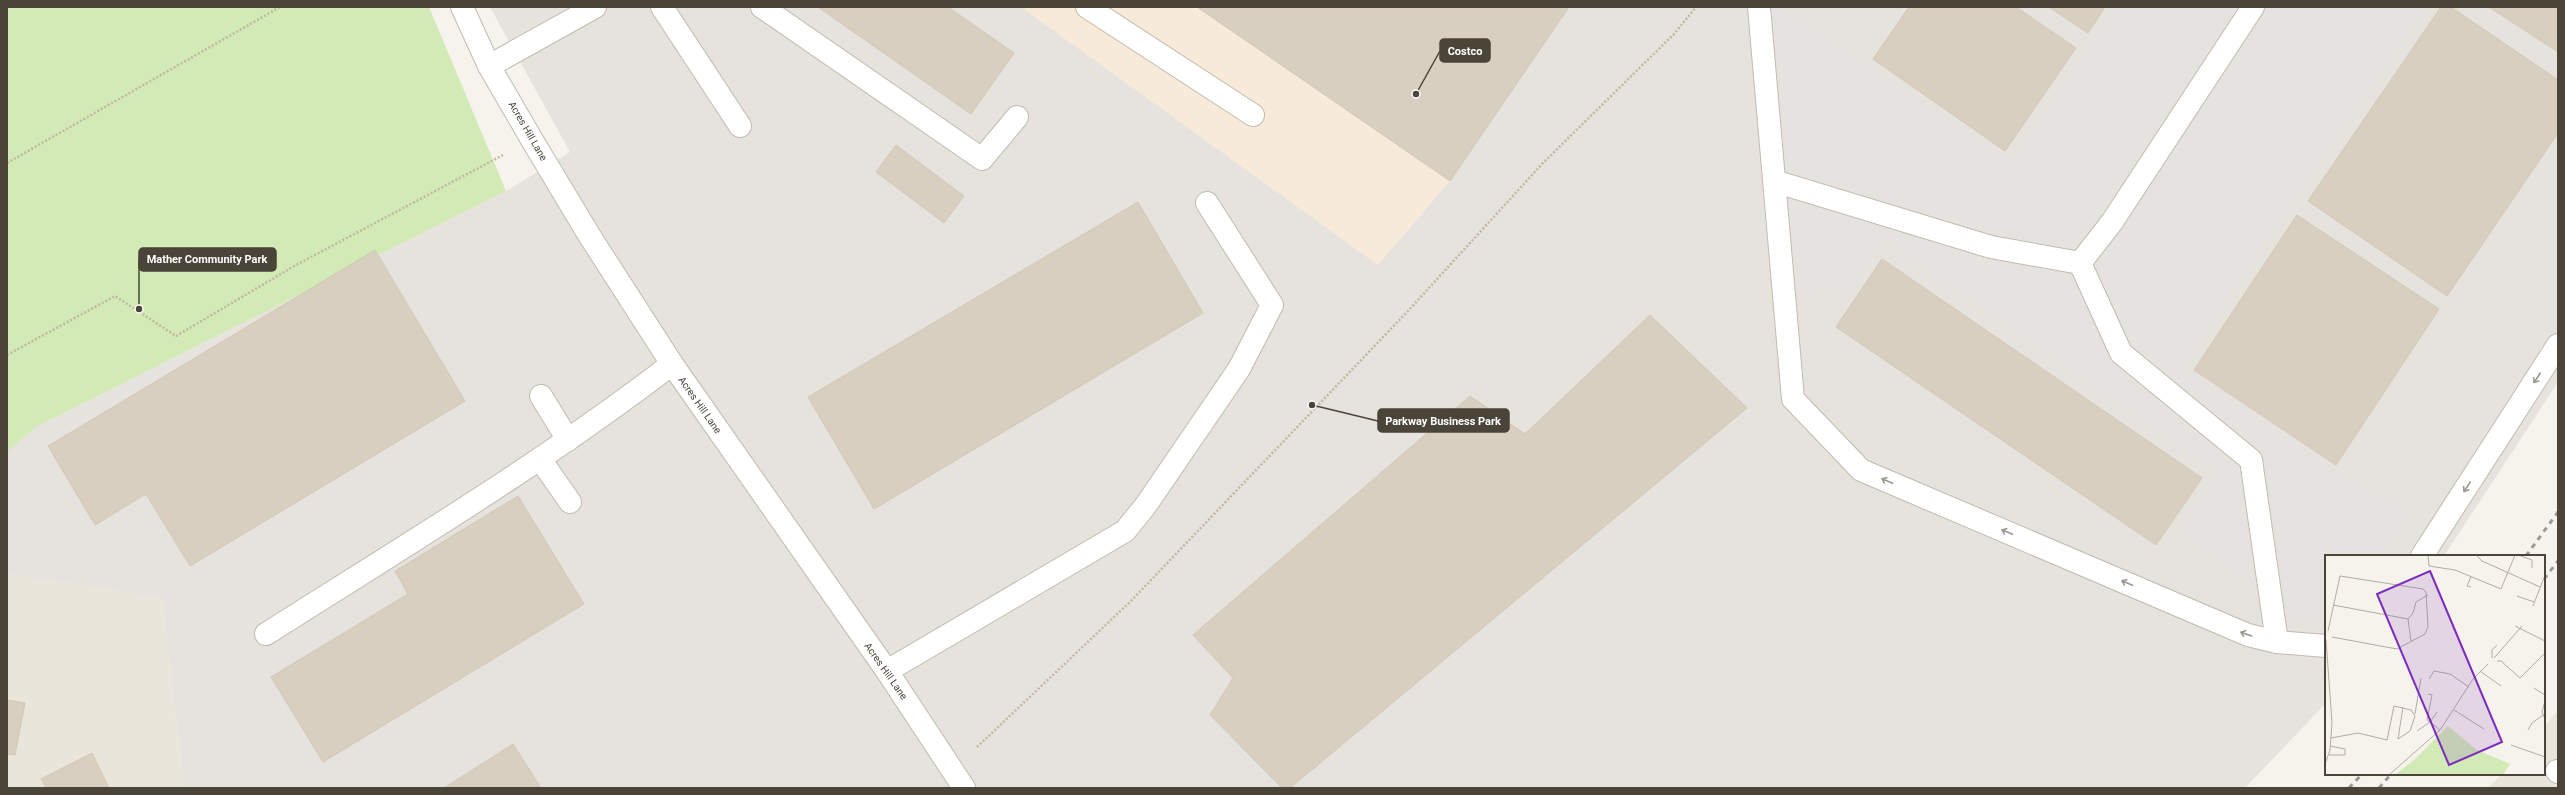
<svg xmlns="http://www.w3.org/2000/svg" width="2565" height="795" font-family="Roboto,sans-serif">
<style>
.residential{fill:#eae5da}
.commercial{fill:#f7ead8}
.industrial{fill:#e6e2dd}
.green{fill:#d2eab5}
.parking{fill:#e5e3e0}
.building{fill:#d8cfc1;stroke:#d3c7b4}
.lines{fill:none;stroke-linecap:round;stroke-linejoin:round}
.lane-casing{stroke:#c2bbae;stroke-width:24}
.street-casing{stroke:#c2bbae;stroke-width:24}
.path{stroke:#c4b79f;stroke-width:2.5;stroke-dasharray:2 2;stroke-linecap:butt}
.lane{stroke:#fff;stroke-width:22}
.street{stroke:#fff;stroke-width:22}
.rail{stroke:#9a9a9a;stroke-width:3;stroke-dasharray:5 5;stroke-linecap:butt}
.oneway{stroke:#9c9892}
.labels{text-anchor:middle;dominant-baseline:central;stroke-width:4;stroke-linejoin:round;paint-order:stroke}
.street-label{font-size:10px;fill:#4b4439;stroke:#fff}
.inset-road{fill:none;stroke:#b2ada4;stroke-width:1}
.view{fill:#7b2cbf;fill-opacity:0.15;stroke:#7b2cbf;stroke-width:2}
.inset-edge{fill:none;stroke:#4b4439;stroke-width:2}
.leader{fill:none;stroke:#4b4439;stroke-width:1.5}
.callout-dot{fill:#4b4439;stroke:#fff;stroke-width:1.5}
.callout{fill:#4b4439;stroke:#4b4439;stroke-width:1.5}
.callout-label{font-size:11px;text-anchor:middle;font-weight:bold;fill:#fff}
</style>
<rect width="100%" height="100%" fill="#f6f3ec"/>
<g class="residential">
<path d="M7 574 162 598 184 788H7Z"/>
<path d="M2558 710V788H2488L2502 774H2544V727Z"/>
</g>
<path class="commercial" d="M1021 7H1569L1450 181 1378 265Z"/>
<path class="industrial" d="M490 7H1021L1378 265 1450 181 1569 7H2558V382L2444 556H2326V703L2245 788H184L162 598 7 574V452L36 427 506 191 570 152Z"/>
<path class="green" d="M7 7H429L506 191 36 427 7 452Z"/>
<path class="parking" d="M1772 7H1779L2012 159 2114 7H2426L2183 368 2409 514 2384 556H2326V613L2302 622 2178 534 2215 472 1885 240 1850 293 1792 295Z"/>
<g class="building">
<path d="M818 7H948L1014 53 971 114Z"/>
<path d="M1197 7H1569L1450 181Z"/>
<path d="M1909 7H2016L2076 48 2005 151 1873 59Z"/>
<path d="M2049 7H2105L2088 33Z"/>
<path d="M2441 7H2451L2558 80V133L2447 296 2308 201Z"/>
<path d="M2489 7H2558V52Z"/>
<path d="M896 145 964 196 944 223 876 172Z"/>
<path d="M1138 202 1203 313 874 509 808 397Z"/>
<path d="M2297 215 2439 309 2336 465 2194 370Z"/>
<path d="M375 250 465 401 190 566 146 494 95 525 48 446Z"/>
<path d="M1882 259 2202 478 2156 545 1836 327Z"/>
<path d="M1650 315 1747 408 1290 788H1282L1210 715 1233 678 1193 635 1470 396 1525 434Z"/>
<path d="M518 496 584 604 323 762 271 677 408 594 395 571Z"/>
<path d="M7 700 25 703 15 755 7 754Z"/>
<path d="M513 744 541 788H444Z"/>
<path d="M92 753 109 788H46L41 779Z"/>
</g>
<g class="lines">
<defs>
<g id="lane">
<path d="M662 7 740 126"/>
<path d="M762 7 982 159 1017 117"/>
<path d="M1087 7 1253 115"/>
<path d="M1759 7 1793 399 1861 470 2248 635 2277 642 2326 646"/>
<path d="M489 66 595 7"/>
<path d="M1774 181 1991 247 2080 263 2112 222 2253 7"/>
<path d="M2080 263 2121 353 2251 460 2277 642"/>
<path d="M541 396 568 440"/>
<path d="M540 459 570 502"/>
<path d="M2422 556 2558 345"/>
<path d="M266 634C403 547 543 463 672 364"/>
<path d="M887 671 1125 531 1146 505 1239 369 1272 305 1207 203"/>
</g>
<g id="street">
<path d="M462 7 489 66 532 140 589 235 672 364 887 671 964 788"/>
<path d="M2557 771 2558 772"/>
</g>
</defs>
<use href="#lane" class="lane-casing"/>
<use href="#street" class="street-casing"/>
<g class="path">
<path d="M7 163 280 7"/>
<path d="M7 355 115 296 176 336 296 265 503 155"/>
<path d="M977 747 1131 601 1408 311 1542 164 1674 34 1696 7"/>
</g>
<use href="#lane" class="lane"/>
<use href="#street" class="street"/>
<g class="rail">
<path d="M2526 556 2558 512"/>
<path d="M2544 579 2558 561"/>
<path d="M2349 788 2362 774"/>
<path d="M2379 788 2391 774"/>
</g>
</g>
<defs><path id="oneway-shaft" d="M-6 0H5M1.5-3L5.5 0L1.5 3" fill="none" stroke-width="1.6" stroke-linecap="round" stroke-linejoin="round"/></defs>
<g class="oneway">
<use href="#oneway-shaft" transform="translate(2537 378) rotate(123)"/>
<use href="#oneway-shaft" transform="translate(1887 481) rotate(-157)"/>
<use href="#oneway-shaft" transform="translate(2467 487) rotate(123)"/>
<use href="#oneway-shaft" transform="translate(2007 532) rotate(-157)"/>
<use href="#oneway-shaft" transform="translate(2127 583) rotate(-157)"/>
<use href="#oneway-shaft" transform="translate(2246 634) rotate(-161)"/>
</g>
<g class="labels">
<g class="street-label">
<text transform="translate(528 131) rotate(60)">Acres Hill Lane</text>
<text transform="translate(700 405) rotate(55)">Acres Hill Lane</text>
<text transform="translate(886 671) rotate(55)">Acres Hill Lane</text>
</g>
</g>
<g transform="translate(2325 555)">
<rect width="220" height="220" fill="#f6f3ec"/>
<path d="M123 171 152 195 185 209 178 220H70L89 205Z" fill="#d2eab5"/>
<path class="inset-road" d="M103 0 104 11 130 15 176 34 190 0M193 0 207 5V13M152 1 157 6 215 32M146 32 142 31 146 22M192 41 209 47M8 50 83 64 86 86M208 51 220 20M83 64 88 58 91 47 103 40M190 71 220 86M3 76 15 21 98 34 101 37 103 72 100 79 72 94 7 82M167 103V95L172 90M169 103 197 71M172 106H176L195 123 220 98M155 116 176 131M104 124 109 116 125 119 144 132M209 133 220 140M220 146 217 157 220 164M129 155 159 174M112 157 105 167 115 175M90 159 96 123M203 175 207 168 218 160M92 176 105 167 102 165 107 140 103 139M6 183 33 178 62 185 69 151 86 155 90 161 85 176 73 184M73 184 78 152M186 190 220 202M4 200H20V194L5 191M0 209 5 195 7 168 1 85M64 220 115 175 148 124 163 109"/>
<path class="view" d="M105 16 177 187 124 210 52 39Z"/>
<rect width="220" height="220" class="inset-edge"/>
</g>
<path class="leader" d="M1416 94L1440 51M139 309L139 259M1312 405L1378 421"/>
<g class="callout-dot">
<circle cx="1416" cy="94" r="4"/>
<circle cx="139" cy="309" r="4"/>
<circle cx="1312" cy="405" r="4"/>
</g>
<g class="callout">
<rect x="1440" y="39" width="50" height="23" rx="4"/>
<rect x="139" y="248" width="137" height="23" rx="4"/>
<rect x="1378" y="409" width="131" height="23" rx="4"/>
</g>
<g class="callout-label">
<text x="1465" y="55">Costco</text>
<text x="207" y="263">Mather Community Park</text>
<text x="1443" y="425">Parkway Business Park</text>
</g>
<rect width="2565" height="795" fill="none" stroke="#4b4439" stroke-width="16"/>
</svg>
